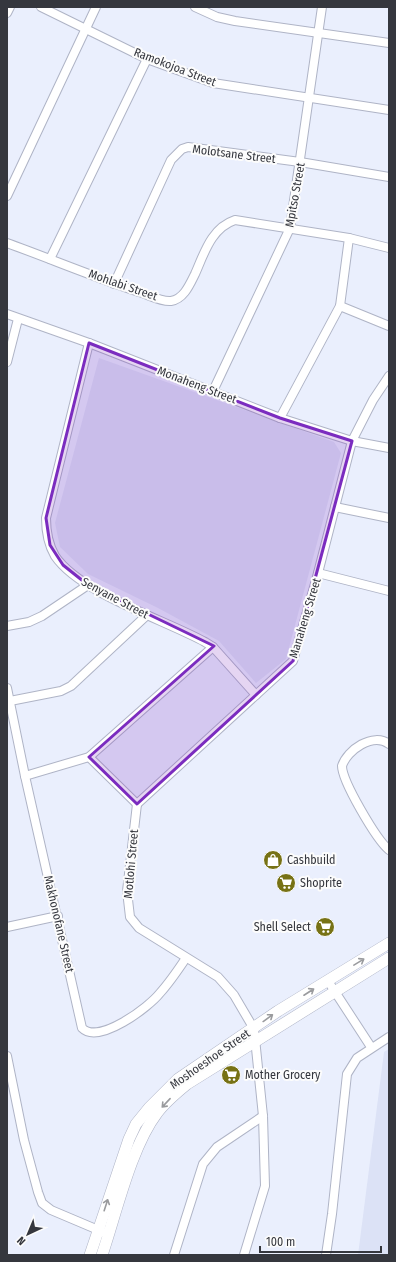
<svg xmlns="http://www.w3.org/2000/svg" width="396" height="1262" font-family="'Fira Sans Condensed',sans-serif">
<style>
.built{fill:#dce2f6}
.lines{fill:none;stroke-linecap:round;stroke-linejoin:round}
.street-casing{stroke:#afb4c6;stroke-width:10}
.secondary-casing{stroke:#afb4c6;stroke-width:12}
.street{stroke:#fff;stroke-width:8}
.secondary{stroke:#fff;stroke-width:11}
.oneway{stroke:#9a9b9e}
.marked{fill:#7b2cbf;fill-opacity:0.2;stroke:#7b2cbf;stroke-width:3;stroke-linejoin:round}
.labels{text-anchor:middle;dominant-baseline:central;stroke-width:4;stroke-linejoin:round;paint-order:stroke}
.street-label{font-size:12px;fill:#35373e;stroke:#fcfcfc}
.poi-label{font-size:12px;fill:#35373e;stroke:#fcfcfc;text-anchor:start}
</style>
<rect width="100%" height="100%" fill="#eaeffd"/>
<g class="built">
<path d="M99 358 334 442 341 453 286 659 256 683 219 641 158 608 88 574 60 547 55 523Z"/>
<path d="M389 1049V1255H358L384 1052Z"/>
</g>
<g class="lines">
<defs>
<g id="street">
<path d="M41 7 147 59 213 83 389 110"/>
<path d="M195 7 217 17 235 21 389 43"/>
<path d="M7 13 10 7"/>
<path d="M7 196 96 7"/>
<path d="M7 243C51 259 94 277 139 292 149 295 161 302 171 301 184 299 190 284 195 274 204 254 211 228 235 220L349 238 389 248"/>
<path d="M50 259 147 59"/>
<path d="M114 284 171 160 182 149 188 147 300 162 389 177"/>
<path d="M340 306 389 326"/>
<path d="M7 314 89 343 280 418 352 441 389 448"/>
<path d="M89 343 46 518C46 531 48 544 55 556 80 593 165 620 205 642L213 647 256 695"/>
<path d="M7 362 18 319"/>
<path d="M213 391 290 228 322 7"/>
<path d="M280 418 340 306 349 238"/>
<path d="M335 507 389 518"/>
<path d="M318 573 389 591"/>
<path d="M7 626 29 622 42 616 88 585"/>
<path d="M7 688 25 776 82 1028C99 1045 149 1007 160 993 170 982 178 970 186 958"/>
<path d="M10 701 61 691 71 686 147 615"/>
<path d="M389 744C373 732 347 750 342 766 342 781 376 839 389 850"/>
<path d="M89 757 137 804"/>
<path d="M25 776 89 757 213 647"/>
<path d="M137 804 293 661 318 573 352 441 373 400 389 376"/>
<path d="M137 804 127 891 130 917 139 928 218 977 234 995 254 1029 263 1116 265 1186 244 1255"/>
<path d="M7 927 58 916"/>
<path d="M328 981 371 1047"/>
<path d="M7 1056 24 1140 38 1192 42 1203 51 1210 103 1232"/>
<path d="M174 1255 203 1164 217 1147 263 1116"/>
<path d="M326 1255 332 1214 347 1074 357 1058 389 1037"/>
</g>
<g id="secondary">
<path d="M90 1255 129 1139 136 1124 149 1108 178 1079 278 1011 389 943"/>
<path d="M102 1255C116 1214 131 1147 157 1113 165 1102 176 1093 187 1084L389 958"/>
</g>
</defs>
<use href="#street" class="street-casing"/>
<use href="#secondary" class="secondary-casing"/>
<use href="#street" class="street"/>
<use href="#secondary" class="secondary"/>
</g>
<defs><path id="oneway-shaft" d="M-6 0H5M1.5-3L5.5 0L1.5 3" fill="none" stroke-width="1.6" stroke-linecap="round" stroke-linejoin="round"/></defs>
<g class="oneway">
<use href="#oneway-shaft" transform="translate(359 962) rotate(-31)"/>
<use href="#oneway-shaft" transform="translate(309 992) rotate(-33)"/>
<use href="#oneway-shaft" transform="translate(268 1018) rotate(-36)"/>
<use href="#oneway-shaft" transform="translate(166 1103) rotate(133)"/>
<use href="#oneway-shaft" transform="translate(106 1205) rotate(-72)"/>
</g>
<path class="marked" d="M89 343 280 418 352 441 293 661 137 804 89 757 214 646 88 585 63 565 50 545 46 518Z"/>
<defs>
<symbol id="shop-disc" viewBox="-11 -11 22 22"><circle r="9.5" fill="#777215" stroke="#fcfcfc"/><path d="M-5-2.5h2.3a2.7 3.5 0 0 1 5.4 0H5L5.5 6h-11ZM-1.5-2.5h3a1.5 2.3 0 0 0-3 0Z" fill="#fff"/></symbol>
<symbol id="supermarket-disc" viewBox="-11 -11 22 22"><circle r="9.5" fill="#777215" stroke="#fcfcfc"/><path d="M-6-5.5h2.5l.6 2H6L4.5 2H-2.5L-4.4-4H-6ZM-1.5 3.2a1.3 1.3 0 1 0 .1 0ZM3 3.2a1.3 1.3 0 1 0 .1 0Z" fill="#fff"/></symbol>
</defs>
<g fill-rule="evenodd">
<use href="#shop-disc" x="262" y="849" width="22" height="22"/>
<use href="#supermarket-disc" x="275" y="872" width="22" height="22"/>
<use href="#supermarket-disc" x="314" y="916" width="22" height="22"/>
<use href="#supermarket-disc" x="220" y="1064" width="22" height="22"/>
</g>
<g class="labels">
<g class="street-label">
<text transform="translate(175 67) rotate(21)">Ramokojoa Street</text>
<text transform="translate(234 154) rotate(7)">Molotsane Street</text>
<text transform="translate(295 195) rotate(-80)">Mpitso Street</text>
<text transform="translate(123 285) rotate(19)">Mohlabi Street</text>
<text transform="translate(197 385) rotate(21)">Monaheng Street</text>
<text transform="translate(115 598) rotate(28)">Senyane Street</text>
<text transform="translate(305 618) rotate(-73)">Manaheng Street</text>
<text transform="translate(131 864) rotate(-85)">Motlohi Street</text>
<text transform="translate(59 924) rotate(77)">Makhonofane Street</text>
<text transform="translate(210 1059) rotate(-35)">Moshoeshoe Street</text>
</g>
<g class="poi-label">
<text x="287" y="860">Cashbuild</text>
<text x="300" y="883">Shoprite</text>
<text x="311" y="927" text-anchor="end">Shell Select</text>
<text x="245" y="1075">Mother Grocery</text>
</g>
</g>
<rect width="396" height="1262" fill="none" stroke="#35373e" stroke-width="16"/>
<g transform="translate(28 1234) rotate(224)" stroke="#fcfcfc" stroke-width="3" paint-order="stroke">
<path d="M0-3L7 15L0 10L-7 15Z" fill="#35373e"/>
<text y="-6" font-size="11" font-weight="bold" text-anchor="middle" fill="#35373e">N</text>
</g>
<path d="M260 1246v6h121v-6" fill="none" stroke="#35373e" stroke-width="2"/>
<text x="266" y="1246" font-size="12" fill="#35373e" stroke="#fcfcfc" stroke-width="3" paint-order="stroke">100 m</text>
</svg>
